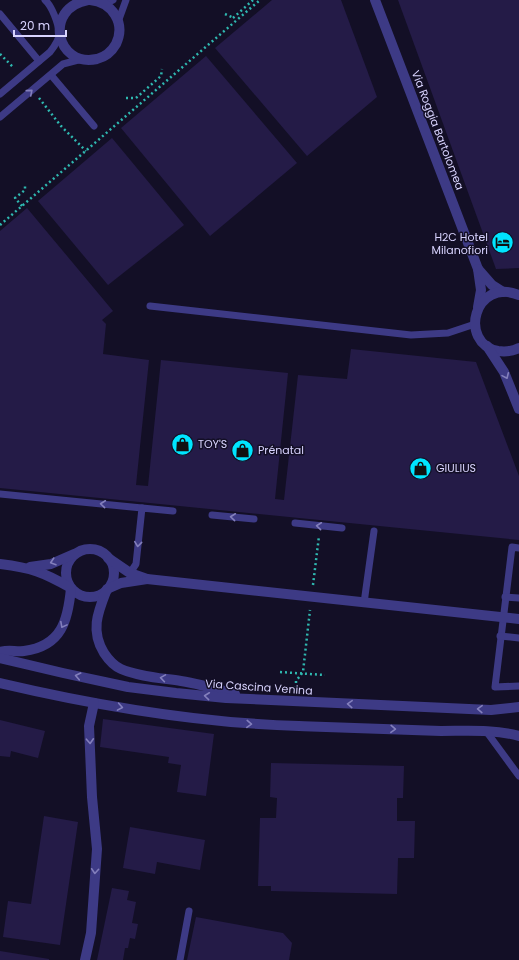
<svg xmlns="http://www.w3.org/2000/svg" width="519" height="960" font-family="Poppins,sans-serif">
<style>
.building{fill:#241b47}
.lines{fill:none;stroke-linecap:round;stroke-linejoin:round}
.path{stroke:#2fb8b0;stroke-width:2.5;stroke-dasharray:2 3;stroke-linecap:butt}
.service{stroke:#3d3a85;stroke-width:7}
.minor{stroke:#3d3a85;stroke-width:10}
.oneway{stroke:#837fbc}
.labels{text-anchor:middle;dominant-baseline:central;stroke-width:3;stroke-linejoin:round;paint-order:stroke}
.street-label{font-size:11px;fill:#d9d4ff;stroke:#130f26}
.poi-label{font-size:11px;fill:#d9d4ff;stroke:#130f26;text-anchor:start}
</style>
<rect width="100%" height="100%" fill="#130f26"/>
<g class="building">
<path d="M272 0H341L377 97 307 156 215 48Z"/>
<path d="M398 0H519V268L496 269Z"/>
<path d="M206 56 297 163 210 236 121 128Z"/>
<path d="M112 138 184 225 108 285 38 201Z"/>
<path d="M27 208 113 311 102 320 106 324 103 354 149 360 136 485 148 486 161 360 288 373 275 499 284 500 298 375 347 379 351 349 476 362 519 476V540L0 488V231Z"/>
<path d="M103 719 214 734 206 796 177 792 181 765 168 763 169 757 100 747Z"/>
<path d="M0 720 45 731 38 758 11 751 10 757 0 756Z"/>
<path d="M271 763 404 766 403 798H397V821H415L414 858H398L397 894 271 891V886H258L260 818H276L277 798 270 797Z"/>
<path d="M44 816 78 822 60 945 3 937 8 901 31 904Z"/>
<path d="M130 827 205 840 200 870 157 862 155 874 123 868Z"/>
<path d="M112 888 129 891 127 900 136 902 132 923 138 924 135 939 130 938 128 948H125L123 960H97Z"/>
<path d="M196 917 283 933 292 943 289 960H187Z"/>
<path d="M0 951 49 959V960H0Z"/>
</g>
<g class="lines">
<g class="path">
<path d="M225 14 234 18"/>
<path d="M233 18 253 0"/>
<path d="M0 54 14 68"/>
<path d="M39 98 61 126 86 151"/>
<path d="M126 98H136L161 76 162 69"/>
<path d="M22 206 15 198 25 190V184"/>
<path d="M0 225 260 0"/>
<path d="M313 585 319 536"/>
<path d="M280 672 325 675"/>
<path d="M296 688V681L303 672 310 610"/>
</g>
<g class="service">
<path d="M104 4 113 0"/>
<path d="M0 14 39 61"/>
<path d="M118 22 126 0"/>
<path d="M51 75 94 126"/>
<path d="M0 94 50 52C54 47 60 39 59 32 58 23 52 6 45 0"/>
<path d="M0 117 63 64 82 59"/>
<path d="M150 306 411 335 448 333 475 324"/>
<path d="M0 494 142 508"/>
<path d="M212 515 254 519"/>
<path d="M295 523 342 528"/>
<path d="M519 548 512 547 495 687 519 686"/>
<path d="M130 573 136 564 142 508 173 511"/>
<path d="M505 597 519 598"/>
<path d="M364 603 374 531"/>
<path d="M500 636 519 638"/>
<path d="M486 731 519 776"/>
<path d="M180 960 189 911"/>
</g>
<g class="minor">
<path d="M88 0C43 8 56 68 97 59 105 57 112 51 116 44 126 23 112 2 90 0"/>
<path d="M375 0 478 269 481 290 478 307"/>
<path d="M478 269 492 285 503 292"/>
<path d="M519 295C474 277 458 343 498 351 505 352 513 351 519 348"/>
<path d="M487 346 504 372 519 409"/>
<circle cx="90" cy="573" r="24"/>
<path d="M108 558 130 573 147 579 121 583 107 589C98 612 90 630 104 653 108 659 114 666 121 669 140 677 162 678 181 681 200 684 217 689 235 694"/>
<path d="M0 564C32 568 43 572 71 588 68 620 62 646 24 651 15 652 9 649 0 652"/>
<path d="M30 567 51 564 74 554"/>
<path d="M147 579 519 619"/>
<path d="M0 658 63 673 128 687 176 693 226 698 491 710 519 707"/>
<path d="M0 683C98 706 198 723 299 726 346 728 393 729 441 731 467 731 494 729 519 736"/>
<path d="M85 960 91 933 97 849 92 797 89 726 94 703"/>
</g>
</g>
<defs><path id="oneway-chevron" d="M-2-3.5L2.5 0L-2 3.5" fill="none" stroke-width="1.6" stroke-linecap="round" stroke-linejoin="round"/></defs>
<g class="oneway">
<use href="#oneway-chevron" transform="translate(30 92) rotate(-40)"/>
<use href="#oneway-chevron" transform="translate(506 376) rotate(66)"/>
<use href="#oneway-chevron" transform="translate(103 504) rotate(-174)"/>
<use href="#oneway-chevron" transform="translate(233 517) rotate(-174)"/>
<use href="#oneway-chevron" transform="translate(319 526) rotate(-174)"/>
<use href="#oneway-chevron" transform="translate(138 544) rotate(96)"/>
<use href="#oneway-chevron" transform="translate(53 562) rotate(162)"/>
<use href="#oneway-chevron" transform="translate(63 625) rotate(118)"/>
<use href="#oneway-chevron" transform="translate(78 676) rotate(-168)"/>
<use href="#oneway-chevron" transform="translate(163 678) rotate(-171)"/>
<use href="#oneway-chevron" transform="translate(207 696) rotate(-174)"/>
<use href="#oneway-chevron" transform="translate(350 704) rotate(-177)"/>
<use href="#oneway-chevron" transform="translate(120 707) rotate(10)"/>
<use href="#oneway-chevron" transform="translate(480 709) rotate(-178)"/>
<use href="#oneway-chevron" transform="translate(249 724) rotate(3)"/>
<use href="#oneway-chevron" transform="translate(393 729) rotate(2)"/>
<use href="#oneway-chevron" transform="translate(90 741) rotate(87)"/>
<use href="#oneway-chevron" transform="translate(95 871) rotate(94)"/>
</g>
<defs>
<symbol id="hotel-disc" viewBox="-11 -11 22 22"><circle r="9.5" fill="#00e5ff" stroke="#130f26"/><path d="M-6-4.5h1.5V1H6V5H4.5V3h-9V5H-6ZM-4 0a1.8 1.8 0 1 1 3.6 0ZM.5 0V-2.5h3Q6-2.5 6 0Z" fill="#111"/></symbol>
<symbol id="shop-disc" viewBox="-11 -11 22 22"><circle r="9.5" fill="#00e5ff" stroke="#130f26"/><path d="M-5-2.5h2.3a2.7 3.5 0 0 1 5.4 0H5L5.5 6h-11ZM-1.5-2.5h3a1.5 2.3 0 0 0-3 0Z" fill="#111"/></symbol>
</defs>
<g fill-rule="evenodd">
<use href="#hotel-disc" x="490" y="230" width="25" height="25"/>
<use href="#shop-disc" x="170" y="432" width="25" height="25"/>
<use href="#shop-disc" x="230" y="438" width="25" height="25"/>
<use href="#shop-disc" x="408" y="456" width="25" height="25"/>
</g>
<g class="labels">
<g class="street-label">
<text transform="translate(438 130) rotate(69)">Via Roggia Bartolomea</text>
<text transform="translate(259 687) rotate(4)">Via Cascina Venina</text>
</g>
<g class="poi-label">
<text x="488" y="237" text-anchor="end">H2C Hotel<tspan x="488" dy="13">Milanofiori</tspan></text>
<text x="198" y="444">TOY'S</text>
<text x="258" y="450">Prénatal</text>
<text x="436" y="468">GIULIUS</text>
</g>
</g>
<path d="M14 30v6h52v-6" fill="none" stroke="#d9d4ff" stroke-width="2"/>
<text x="20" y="30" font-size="12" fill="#d9d4ff" stroke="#130f26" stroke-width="3" paint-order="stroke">20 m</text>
</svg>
